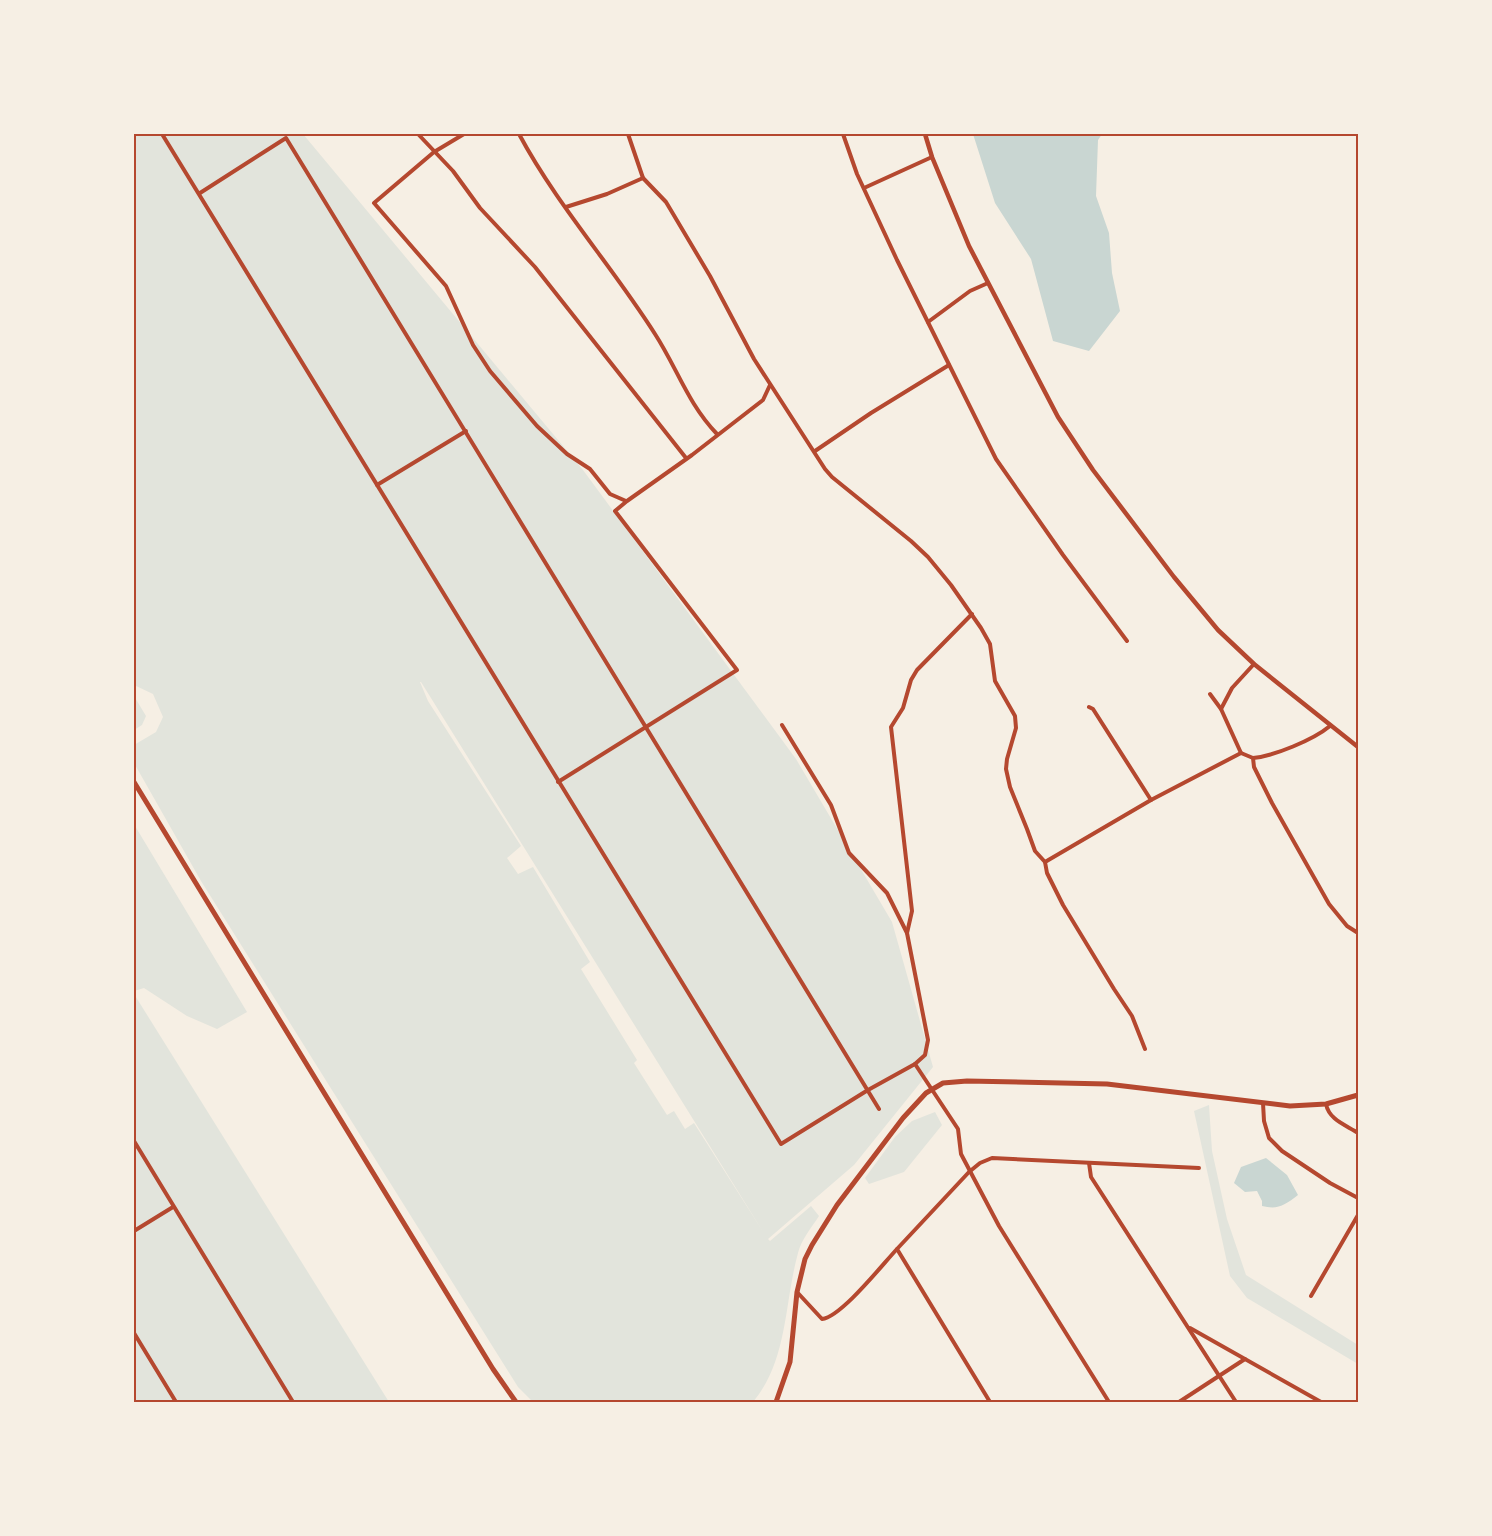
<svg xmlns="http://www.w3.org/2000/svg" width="1492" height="1536" font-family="'Noto Sans',sans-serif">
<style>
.green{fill:#e2e4dc;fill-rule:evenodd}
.water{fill:#c9d6d2}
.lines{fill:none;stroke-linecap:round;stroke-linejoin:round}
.minor{stroke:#b5482f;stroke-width:4}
.tertiary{stroke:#b5482f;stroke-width:4.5}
.secondary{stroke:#b5482f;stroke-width:5}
.neatline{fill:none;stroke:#b5482f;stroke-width:2}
</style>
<rect width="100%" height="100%" fill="#f6efe4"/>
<g class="green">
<path d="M134 134H303L583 470 796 759 892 922 933 1067 854 1165 768 1239 770 1241 811 1206 819 1216C812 1227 801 1240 798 1253 784 1304 788 1360 753 1402H533L518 1387 201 881 134 763V745L156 732 163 717 153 694 134 685ZM420 682H421L767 1238 694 1123 685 1129 674 1111 667 1115 634 1063 637 1060 581 969 590 962 533 867 518 874 507 858 521 846 428 701Z"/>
<path d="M134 696 146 716 142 725 134 730Z"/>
<path d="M135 826 247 1012 217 1029 187 1016 144 988 134 991Z"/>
<path d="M134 994 389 1402H134Z"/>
<path d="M1209 1105 1212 1151 1227 1219 1246 1275 1358 1345V1364L1247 1298 1230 1276 1194 1111Z"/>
<path d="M935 1112 942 1125 904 1172 869 1184 865 1178 895 1137 912 1121Z"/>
</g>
<g class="water">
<path d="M973 134H1102L1098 140 1096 196 1109 233 1112 273 1120 311 1089 351 1053 341 1031 259 995 203Z"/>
<path d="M1266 1158 1287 1175 1298 1195C1285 1205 1278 1210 1262 1206V1201L1257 1191 1245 1192 1234 1183 1241 1167Z"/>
</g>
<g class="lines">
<g class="minor">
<path d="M162 134 781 1144 868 1090 915 1064 958 1129 961 1154 999 1226 1109 1402"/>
<path d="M418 134 453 171 480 208 535 267 686 458"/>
<path d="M464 134 434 152 374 203 446 286 473 345 490 371 537 426 567 454 590 469 610 494 626 501"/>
<path d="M519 134C557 205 612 266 655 334 677 368 688 404 717 434"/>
<path d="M628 134 643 178 666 202 710 276 754 359 825 469 832 477 911 541 928 557 951 585 981 628 990 644 995 681 1015 716 1016 728 1007 759 1006 769 1010 787 1027 829 1035 851 1045 862 1047 873 1063 905 1114 989 1132 1016 1145 1049"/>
<path d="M843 134 857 174 897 260 996 459 1063 555 1127 641"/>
<path d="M864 188 932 157"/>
<path d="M200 193 286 138 879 1109"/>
<path d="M566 207 607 194 643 178"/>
<path d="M928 322 970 291 988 283"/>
<path d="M815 451 871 413 949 365"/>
<path d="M377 485 466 431"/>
<path d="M1210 694 1221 709 1241 753 1253 758 1254 767 1272 803 1329 904 1347 926 1358 933"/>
<path d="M1089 707 1093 709 1151 800"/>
<path d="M1221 709 1232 688 1254 664"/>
<path d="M782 725 831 805 849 853 887 893 907 933 928 1040 925 1055 915 1064"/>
<path d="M1253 758C1274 756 1313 740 1330 726"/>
<path d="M558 782 737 670 615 511 627 501 692 455 763 400 770 385"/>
<path d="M1045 862 1151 800 1241 753"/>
<path d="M907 933 912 911 891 727 903 708 911 680 917 670 972 614"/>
<path d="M1263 1103 1264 1121 1269 1138 1282 1151 1330 1183 1358 1198"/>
<path d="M1326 1104C1329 1120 1346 1125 1358 1133"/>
<path d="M134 1141 293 1402"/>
<path d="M1089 1163 1091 1177 1236 1402"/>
<path d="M134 1231 173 1207"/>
<path d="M797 1292 822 1319C841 1317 882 1265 897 1249"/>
<path d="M1311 1296 1358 1215"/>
<path d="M1190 1328 1321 1402"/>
<path d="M134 1333 176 1402"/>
<path d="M990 1402 897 1249 969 1172 980 1163 992 1158 1199 1168"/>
<path d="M1179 1402 1245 1359"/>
</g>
<path class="tertiary" d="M925 134 932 157 969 246 1058 417 1093 470 1174 577 1218 630 1254 664 1358 747"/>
<g class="secondary">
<path d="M134 782 493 1369 516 1402"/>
<path d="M776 1402 790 1362 797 1292 805 1259 812 1245 837 1205 903 1118 926 1093 943 1083 967 1081 1107 1084 1290 1106 1326 1104 1358 1095"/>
</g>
</g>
<rect width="1492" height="1536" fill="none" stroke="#f6efe4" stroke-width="270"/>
<rect x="135" y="135" width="1222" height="1266" class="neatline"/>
</svg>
